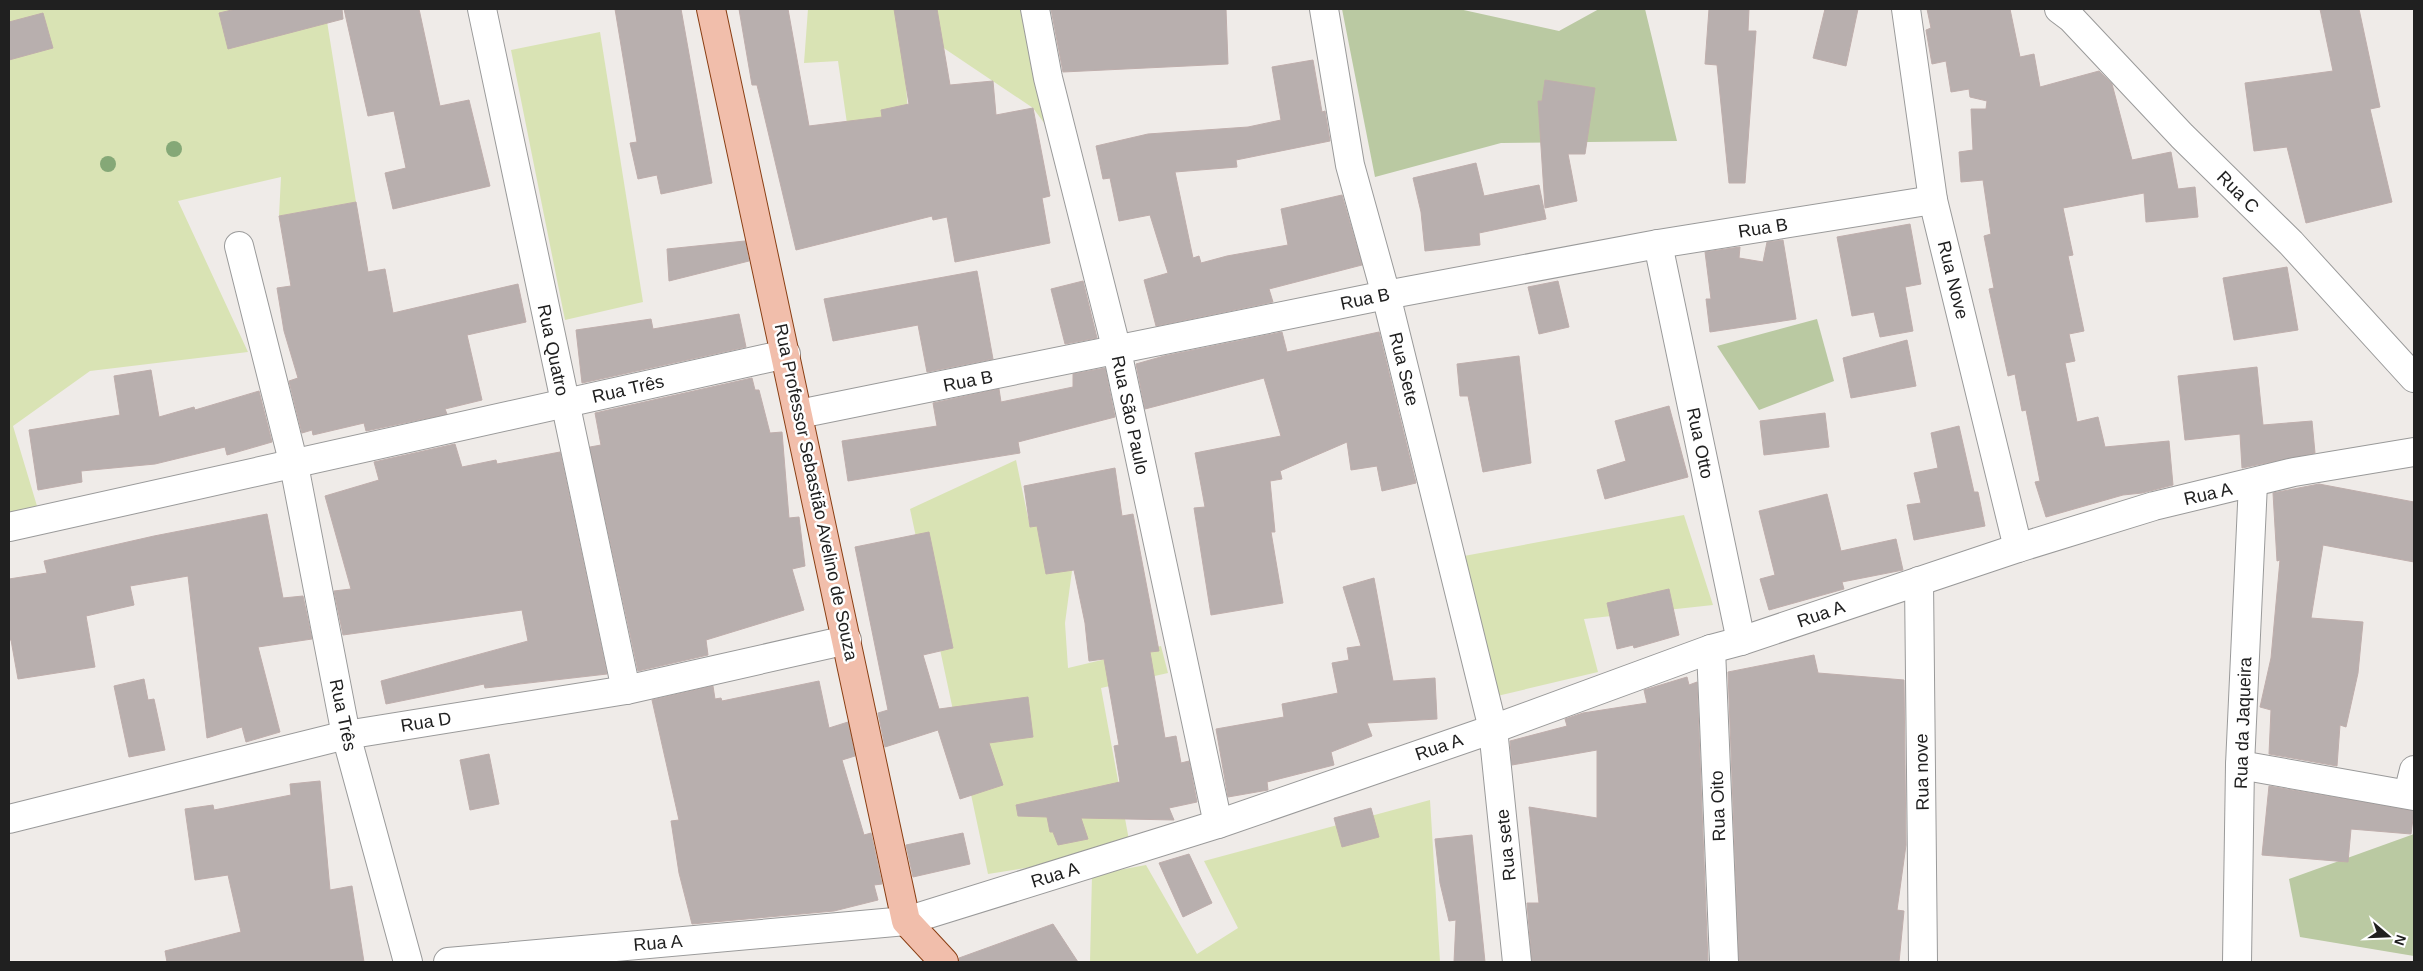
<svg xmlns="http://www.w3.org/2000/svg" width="2423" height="971" font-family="Helvetica,sans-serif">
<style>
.grass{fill:#d9e3b4}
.forest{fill:#bac9a2}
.building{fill:#b8afae;stroke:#bfaeac}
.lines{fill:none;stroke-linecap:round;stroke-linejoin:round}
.minor-casing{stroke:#9a9a9a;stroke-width:30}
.major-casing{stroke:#893e13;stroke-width:30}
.minor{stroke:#fff;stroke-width:28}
.major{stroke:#f1beab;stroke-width:28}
.tree{fill:#85a877}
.labels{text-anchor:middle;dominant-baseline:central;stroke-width:5;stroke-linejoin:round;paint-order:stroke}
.street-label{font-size:18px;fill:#202020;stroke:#fff}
</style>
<rect width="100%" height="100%" fill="#efebe8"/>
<g class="grass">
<path d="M9 9H325L356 202 279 216 281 177 178 201 248 352 90 371 13 426 37 506 9 512Z"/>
<path d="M808 9H1022L1053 135 1033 108 902 20 909 132 857 193 838 61 804 63Z"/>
<path d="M600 32 643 302 565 320 511 50Z"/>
<path d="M1016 460 1030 527 1088 518 1072 571 1065 623 1068 668 1161 646 1168 673 1101 688 1131 851 988 874 910 509Z"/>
<path d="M1684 515 1713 605 1584 619 1598 672 1493 697 1464 556Z"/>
<path d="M1430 800 1440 962H1090L1092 875 1146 865 1197 954 1238 928 1204 861Z"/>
</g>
<g class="forest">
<path d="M1342 9H1459L1559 31 1599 9H1645L1677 141 1501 143 1375 177Z"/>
<path d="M1817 319 1834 381 1759 410 1717 346Z"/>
<path d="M2414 834V956L2300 937 2289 879Z"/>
</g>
<g class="building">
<path d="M236 9H342L343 19 228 49 219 13Z"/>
<path d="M344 9H419L440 106 469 100 490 186 393 209 385 173 406 168 394 111 368 116Z"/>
<path d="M615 9H681L712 183 661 194 657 175 638 179 630 143 637 142Z"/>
<path d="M739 9H788L809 126 882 117 881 110 909 104 894 9H937L950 85 993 81 996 115 1033 108 1050 196 1042 198 1050 243 955 262 947 217 933 220 932 216 796 250 757 85H752Z"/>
<path d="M1051 9H1226L1228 64 1063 72Z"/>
<path d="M1709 9H1749L1748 31H1756L1745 183H1729L1717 65 1705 64Z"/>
<path d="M1825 9H1858L1846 66 1813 58Z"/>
<path d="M1927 9H2010L2020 57 2034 54 2040 87 2099 71 2112 84 2132 160 2171 152 2178 189 2195 187 2198 217 2146 222 2144 193 2063 208 2073 255 2068 256 2084 331 2069 334 2075 361 2065 363 2077 422 2098 417 2105 447 2169 441 2173 485 2142 493 2123 495 2046 517 2035 482 2040 481 2026 410 2022 411 2015 374 2008 376 1989 289 1994 288 1984 236 1991 234 1983 180 1961 182 1959 152 1973 150 1971 109H1986L1987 101 1970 97 1969 89 1951 92 1946 61 1932 64 1926 30 1931 28Z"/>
<path d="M2320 9H2359L2380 107 2370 109 2392 202 2306 223 2287 147 2254 151 2245 83 2333 71Z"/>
<path d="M43 13 53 48 9 60V22Z"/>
<path d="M1313 60 1322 112 1325 111 1330 141 1236 160 1237 167 1175 172 1193 258 1199 256 1201 263 1227 256 1288 245 1281 209 1342 195 1362 265 1269 289 1273 302 1156 326 1144 280 1168 273 1150 215 1119 221 1110 178 1103 179 1096 146 1148 134 1248 127 1281 120 1272 67Z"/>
<path d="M1545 80 1595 88 1585 154H1568L1577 201 1545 208 1538 101H1542Z"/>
<path d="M1476 163 1484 196 1539 185 1546 219 1479 233 1480 245 1425 251 1421 212 1413 178Z"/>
<path d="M356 202 368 272 385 269 393 313 518 284 526 322 467 335 482 400 445 409 447 414 366 431 364 423 313 435 312 430 302 433 289 381 298 378 284 331 277 288 291 286 279 216Z"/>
<path d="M1910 224 1921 284 1905 287 1913 331 1880 337 1874 312 1852 316 1837 237Z"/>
<path d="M1783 240 1796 319 1710 332 1706 299H1711L1705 252 1740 247 1739 258 1763 262 1767 242Z"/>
<path d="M745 241 749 261 669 281 667 249Z"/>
<path d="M2287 267 2298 330 2234 340 2223 278Z"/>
<path d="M977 271 993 359 927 372 918 325 833 341 824 299Z"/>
<path d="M1083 281 1097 338 1065 344 1051 289Z"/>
<path d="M1558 281 1569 327 1539 334 1528 287Z"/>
<path d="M739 314 746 347 582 383 576 330 651 319 653 329Z"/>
<path d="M1282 332 1287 352 1379 332 1416 483 1382 491 1377 466 1351 470 1347 442 1280 471 1282 479 1270 481 1275 532H1271L1283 603 1211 615 1194 508 1205 507 1195 453 1281 436 1264 378 1145 409 1136 364 1164 356Z"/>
<path d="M1907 340 1916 386 1851 398 1843 358Z"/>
<path d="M1519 356 1531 463 1483 472 1468 396H1460L1457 364Z"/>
<path d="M2257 367 2263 425 2312 421 2315 453 2242 468 2240 434 2185 440 2178 376Z"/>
<path d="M1105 368 1115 417 1018 442 1020 453 848 481 842 441 937 426 933 403 999 389 1001 402 1073 387V374Z"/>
<path d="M151 370 159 417 194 407 195 410 259 391 272 442 227 455 225 447 155 464 81 471 82 482 38 490 29 430 120 415 114 376Z"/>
<path d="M752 378 755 390H759L770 433 782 432 789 518 799 517 805 566 792 569 804 610 706 640 708 655 638 671 590 447 601 445 595 413Z"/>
<path d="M1669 406 1688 477 1605 499 1597 470 1626 461 1615 421Z"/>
<path d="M1825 413 1829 447 1764 455 1760 421Z"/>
<path d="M1959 426 1974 492H1978L1985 526 1914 540 1907 505 1921 503 1914 473 1938 468 1931 433Z"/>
<path d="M455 444 462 467 496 460 497 464 560 452 607 674 485 688 484 684 386 704 381 681 528 641 522 610 343 635 334 591 351 589 325 496 379 480 374 462Z"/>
<path d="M1115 468 1122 516 1133 514 1159 651 1150 652 1165 738 1176 736 1181 763 1189 761 1197 802 1169 808 1174 820 1081 818 1088 839 1058 845 1053 832H1050L1047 817 1018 816 1016 805 1120 782 1114 746 1119 745 1104 659 1089 661 1085 623 1074 570 1046 574 1037 526 1030 527 1024 486Z"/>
<path d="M2319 484 2414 502V562L2323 545 2311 618 2363 622 2358 673 2346 727 2340 725 2337 766 2269 754 2271 710 2260 707 2271 658 2280 560 2277 561 2273 493Z"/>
<path d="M1827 494 1841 551 1896 539 1903 570 1842 582 1844 589 1769 610 1760 579 1775 575 1759 511Z"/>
<path d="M267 514 283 598 303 596 312 639 258 647 280 732 246 742 242 727 207 738 188 576 130 586 134 605 86 616 95 667 18 679 11 640H9V579L47 573 44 561 154 536Z"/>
<path d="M929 532 953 648 923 655 939 709 1028 697 1033 737 989 743 1003 785 960 799 938 730 885 747 878 713 888 710 855 547Z"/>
<path d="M1374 578 1393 681 1435 678 1437 719 1367 723 1372 736 1331 752 1334 765 1267 782 1268 790 1228 797 1216 729 1284 717 1282 704 1338 693 1332 663 1349 660 1347 648 1361 646 1343 587Z"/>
<path d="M1669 589 1679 635 1634 648 1633 645 1617 649 1607 603Z"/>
<path d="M1814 655 1818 673 1904 680 1906 845 1897 910 1904 911 1899 962H1739L1728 672Z"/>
<path d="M1687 677 1689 685 1697 682 1708 962H1532L1527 903H1539L1529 807 1597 818V750L1512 765 1510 741 1567 726 1565 719 1583 713 1647 703 1644 690Z"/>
<path d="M144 679 148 700 154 699 165 750 129 757 114 686Z"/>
<path d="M819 681 829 728 848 722 855 756 842 760 864 835 871 833 882 884 874 885 878 900 834 911 692 924 679 873 671 821 679 820 652 700 713 686 715 699 721 698 722 701Z"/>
<path d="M489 754 499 804 470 810 460 760Z"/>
<path d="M320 781 330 890 352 886 364 962H167L165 951 241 932 228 875 195 880 185 809 213 805 214 810 291 795 290 784Z"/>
<path d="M2269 786 2414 811 2411 834 2351 829 2348 862 2262 855Z"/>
<path d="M1371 808 1379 837 1342 847 1334 818Z"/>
<path d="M963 833 970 864 913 877 906 845Z"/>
<path d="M1472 835 1485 962H1454L1456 920 1449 921 1440 883 1435 839Z"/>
<path d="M1189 854 1212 903 1183 917 1159 863Z"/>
<path d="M1053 924 1078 962H959V958Z"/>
</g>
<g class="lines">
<defs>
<g id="minor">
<path d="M482 9 626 690"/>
<path d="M1035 9 1048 78 1117 351 1218 824"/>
<path d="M1324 9 1350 165 1386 295 1493 729 1517 962"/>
<path d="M1906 9 1933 200 2018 548"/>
<path d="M2059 9 2071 18 2182 136 2291 243 2414 378"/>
<path d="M1658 244 1741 641"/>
<path d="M239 246 294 465 346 735 408 962"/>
<path d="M799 414 1386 295 1658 244 1933 200"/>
<path d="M9 527 786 354"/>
<path d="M1919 581 1923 962"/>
<path d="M1711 649 1724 962"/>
<path d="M2240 765 2414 796"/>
<path d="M2408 794 2414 770"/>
<path d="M9 819 346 735 626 690 847 640"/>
<path d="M448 962 906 921 1218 824 1493 729 1711 649 1741 641 2018 548 2154 506 2294 472 2414 452"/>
<path d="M2237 962 2240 765 2253 483"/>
</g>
<path id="major" d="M711 9 906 921 944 962"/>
</defs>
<use href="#minor" class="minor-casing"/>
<use href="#major" class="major-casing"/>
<use href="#minor" class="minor"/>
<use href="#major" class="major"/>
</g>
<g class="tree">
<circle cx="174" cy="149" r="8"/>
<circle cx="108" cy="164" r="8"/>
</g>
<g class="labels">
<g class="street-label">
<text transform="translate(2238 192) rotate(45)">Rua C</text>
<text transform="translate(1763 228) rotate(-9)">Rua B</text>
<text transform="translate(1953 280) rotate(76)">Rua Nove</text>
<text transform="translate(1365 299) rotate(-12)">Rua B</text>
<text transform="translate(553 350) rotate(78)">Rua Quatro</text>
<text transform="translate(1404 369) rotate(76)">Rua Sete</text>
<text transform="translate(968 381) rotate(-11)">Rua B</text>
<text transform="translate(628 389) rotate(-13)">Rua Três</text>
<text transform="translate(1130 415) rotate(78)">Rua São Paulo</text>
<text transform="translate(1700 443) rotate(78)">Rua Otto</text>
<text transform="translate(816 492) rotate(78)">Rua Professor Sebastião Avelino de Souza</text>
<text transform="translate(2208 494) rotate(-13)">Rua A</text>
<text transform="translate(1821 614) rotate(-19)">Rua A</text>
<text transform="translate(343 715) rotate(78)">Rua Três</text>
<text transform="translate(426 722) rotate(-9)">Rua D</text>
<text transform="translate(2243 723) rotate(-88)">Rua da Jaqueira</text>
<text transform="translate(1439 747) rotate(-19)">Rua A</text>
<text transform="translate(1922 772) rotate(-91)">Rua nove</text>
<text transform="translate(1718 806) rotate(-92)">Rua Oito</text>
<text transform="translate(1506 845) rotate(-96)">Rua sete</text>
<text transform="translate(1055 875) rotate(-17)">Rua A</text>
<text transform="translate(658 943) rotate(-5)">Rua A</text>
</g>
</g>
<rect width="2423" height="971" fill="none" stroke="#202020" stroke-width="20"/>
<g transform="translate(2388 936) rotate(109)" stroke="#ffffff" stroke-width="4" paint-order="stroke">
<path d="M0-4L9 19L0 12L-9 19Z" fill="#202020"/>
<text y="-8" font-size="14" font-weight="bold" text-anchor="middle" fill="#202020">N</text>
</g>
</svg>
